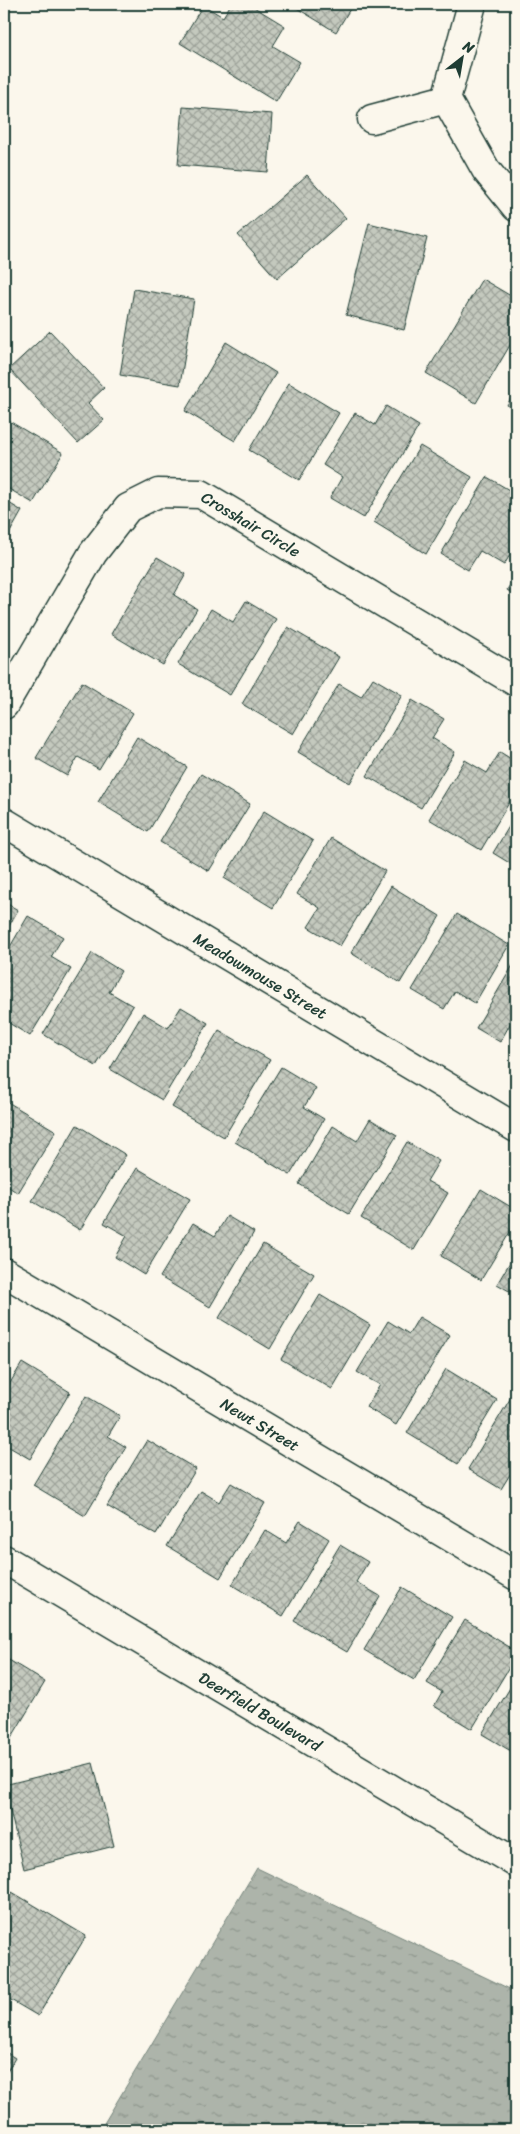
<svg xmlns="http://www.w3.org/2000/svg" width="520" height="2134" font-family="Sriracha,sans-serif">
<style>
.water{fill:url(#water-ripples);stroke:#74847b}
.building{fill:url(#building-cross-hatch);stroke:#1f3d34}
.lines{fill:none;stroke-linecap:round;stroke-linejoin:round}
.minor-casing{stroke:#1f3d34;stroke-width:31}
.tertiary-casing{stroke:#1f3d34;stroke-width:31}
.minor{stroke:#fbf7ec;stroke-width:28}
.tertiary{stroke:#fbf7ec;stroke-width:28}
.labels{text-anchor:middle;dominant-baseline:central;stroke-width:4;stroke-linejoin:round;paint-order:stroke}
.street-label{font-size:16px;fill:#1f3d34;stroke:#fbf7ec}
</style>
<defs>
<pattern id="water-ripples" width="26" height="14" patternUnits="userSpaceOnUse" patternTransform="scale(1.25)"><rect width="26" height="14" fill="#adb4aa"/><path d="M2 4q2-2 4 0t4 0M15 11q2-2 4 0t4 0" fill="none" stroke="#8c948b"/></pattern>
<pattern id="building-cross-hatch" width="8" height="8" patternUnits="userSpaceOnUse" patternTransform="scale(1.25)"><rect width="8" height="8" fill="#c4c9be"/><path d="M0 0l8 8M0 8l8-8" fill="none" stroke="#9fa49b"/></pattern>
</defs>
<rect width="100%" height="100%" fill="#fbf7ec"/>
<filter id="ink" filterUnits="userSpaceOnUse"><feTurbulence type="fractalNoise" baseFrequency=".02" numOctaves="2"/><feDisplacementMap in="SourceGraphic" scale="10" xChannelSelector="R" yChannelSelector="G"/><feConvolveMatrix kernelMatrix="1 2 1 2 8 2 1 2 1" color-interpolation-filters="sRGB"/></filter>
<g filter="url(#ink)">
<path class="water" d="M257 1868 516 1992V2130H100Z"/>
<g class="building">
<path d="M231 4H249L285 26 273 46 300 62 276 102 180 43 203 5 223 17Z"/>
<path d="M290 4H353L336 32Z"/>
<path d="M183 107 272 114 268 172 178 165Z"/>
<path d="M307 175 346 218 277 279 238 235Z"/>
<path d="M369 223 427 238 404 330 346 315Z"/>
<path d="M482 279 516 299V335L476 403 426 373Z"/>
<path d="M134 289 194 299 180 385 120 375Z"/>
<path d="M50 331 104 388 88 403 104 420 78 443 9 369Z"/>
<path d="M226 342 276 373 235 441 185 411Z"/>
<path d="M289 383 339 413 299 480 249 450Z"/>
<path d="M516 389V411L507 405Z"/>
<path d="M386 406 419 426 364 518 330 498 342 477 323 465 355 413 375 425Z"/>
<path d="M4 418 63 453 33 503 4 486Z"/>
<path d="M420 446 472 477 426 554 374 522Z"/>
<path d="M487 477 516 494V545L504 565 480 551 468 570 441 554Z"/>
<path d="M4 500 22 511 4 543Z"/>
<path d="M157 557 186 574 174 595 197 609 163 665 111 634Z"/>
<path d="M516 574V596L507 590Z"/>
<path d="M246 601 276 619 230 695 178 664 211 609 233 622Z"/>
<path d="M288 627 339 657 293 734 242 704Z"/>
<path d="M373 678 402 695 350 783 298 752 339 684 361 697Z"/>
<path d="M82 682 133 713 99 769 78 757 67 776 36 758Z"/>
<path d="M412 700 444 719 432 738 455 752 421 808 367 776Z"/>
<path d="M137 737 187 767 148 832 98 802Z"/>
<path d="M500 752 516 762V791L481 850 429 819 465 760 487 773Z"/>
<path d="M201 774 250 804 209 871 160 842Z"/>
<path d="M264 811 313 841 273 908 224 878Z"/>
<path d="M516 815V867L493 853Z"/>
<path d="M331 838 385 871 340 946 308 927 320 908 297 894Z"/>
<path d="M391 886 440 916 400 983 351 953Z"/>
<path d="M4 902 18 910 4 935Z"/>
<path d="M457 914 509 945 475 1003 455 991 444 1009 412 990Z"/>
<path d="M28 916 63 937 51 957 71 969 30 1036 4 1020V957Z"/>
<path d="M92 953 121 971 109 992 133 1006 96 1066 43 1034Z"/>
<path d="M516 960V1021L513 1019 500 1042 476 1028Z"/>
<path d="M181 1007 208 1023 162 1100 110 1069 143 1013 168 1028Z"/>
<path d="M219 1030 270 1060 224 1137 172 1107Z"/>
<path d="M281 1067 316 1088 304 1107 324 1119 290 1175 235 1142Z"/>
<path d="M6 1101 56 1131 18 1193 4 1184V1105Z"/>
<path d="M370 1119 397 1135 349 1214 299 1184 333 1126 357 1141Z"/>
<path d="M77 1125 126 1155 80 1230 32 1201Z"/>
<path d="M407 1142 439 1161 427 1181 448 1193 414 1250 361 1218Z"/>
<path d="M137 1168 190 1199 144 1275 115 1257 127 1236 104 1223Z"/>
<path d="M481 1189 516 1210V1222L481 1280 441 1256Z"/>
<path d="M227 1216 254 1232 210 1307 160 1277 193 1223 215 1236Z"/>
<path d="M263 1244 314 1274 270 1349 219 1318Z"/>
<path d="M516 1252V1295L497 1284Z"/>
<path d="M320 1295 370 1325 332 1389 281 1359Z"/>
<path d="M419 1317 450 1335 396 1425 366 1407 380 1385 357 1372 388 1321 409 1334Z"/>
<path d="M22 1363 70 1392 30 1459 4 1444V1393Z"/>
<path d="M446 1369 497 1400 458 1464 407 1433Z"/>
<path d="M516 1389V1469L514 1468 501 1489 468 1469Z"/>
<path d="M86 1396 120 1416 108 1436 126 1447 85 1516 33 1485Z"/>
<path d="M147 1440 196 1469 156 1535 107 1506Z"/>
<path d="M231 1483 265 1503 220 1578 167 1546 201 1491 219 1502Z"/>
<path d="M300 1521 329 1539 283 1616 232 1585 265 1530 286 1543Z"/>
<path d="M340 1545 368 1562 356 1582 380 1596 347 1652 294 1621Z"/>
<path d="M402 1587 452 1617 414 1680 364 1650Z"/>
<path d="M465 1620 516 1651V1656L472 1729 434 1706 442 1692 427 1683Z"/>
<path d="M4 1657 45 1682 4 1750Z"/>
<path d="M516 1678V1754L482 1734Z"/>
<path d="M93 1763 114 1846 24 1869 4 1785Z"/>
<path d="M12 1892 86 1936 38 2016 4 1996V1905Z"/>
<path d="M4 2051 15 2058 4 2077Z"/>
</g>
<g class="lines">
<defs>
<g id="minor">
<path d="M472 4 446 99 486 170 516 207"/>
<path d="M372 119 446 99"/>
<path id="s1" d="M4 705 93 553 128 508 158 493 201 494 516 682"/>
<path id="s2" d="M4 822 516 1128"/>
<path id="s3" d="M4 1272 516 1576"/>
</g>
<g id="tertiary">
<path id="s4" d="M4 1559 516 1863"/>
</g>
</defs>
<use href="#minor" class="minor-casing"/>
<use href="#tertiary" class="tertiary-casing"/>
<use href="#minor" class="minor"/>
<use href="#tertiary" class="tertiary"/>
</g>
</g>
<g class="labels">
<g class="street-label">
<text stroke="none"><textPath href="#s1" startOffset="368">Crosshair Circle</textPath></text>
<text stroke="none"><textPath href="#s2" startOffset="299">Meadowmouse Street</textPath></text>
<text stroke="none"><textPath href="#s3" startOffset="298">Newt Street</textPath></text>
<text stroke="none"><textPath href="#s4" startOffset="298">Deerfield Boulevard</textPath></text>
</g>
</g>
<rect width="520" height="2134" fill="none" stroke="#fbf7ec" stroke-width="20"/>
<rect x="10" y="10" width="500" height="2114" fill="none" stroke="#1f3d34" stroke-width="2" filter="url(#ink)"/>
<g transform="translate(462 58) rotate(31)" stroke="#fbf7ec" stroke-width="4" paint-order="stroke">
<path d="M0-4L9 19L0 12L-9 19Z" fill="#1f3d34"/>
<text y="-8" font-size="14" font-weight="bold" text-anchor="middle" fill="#1f3d34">N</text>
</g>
</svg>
